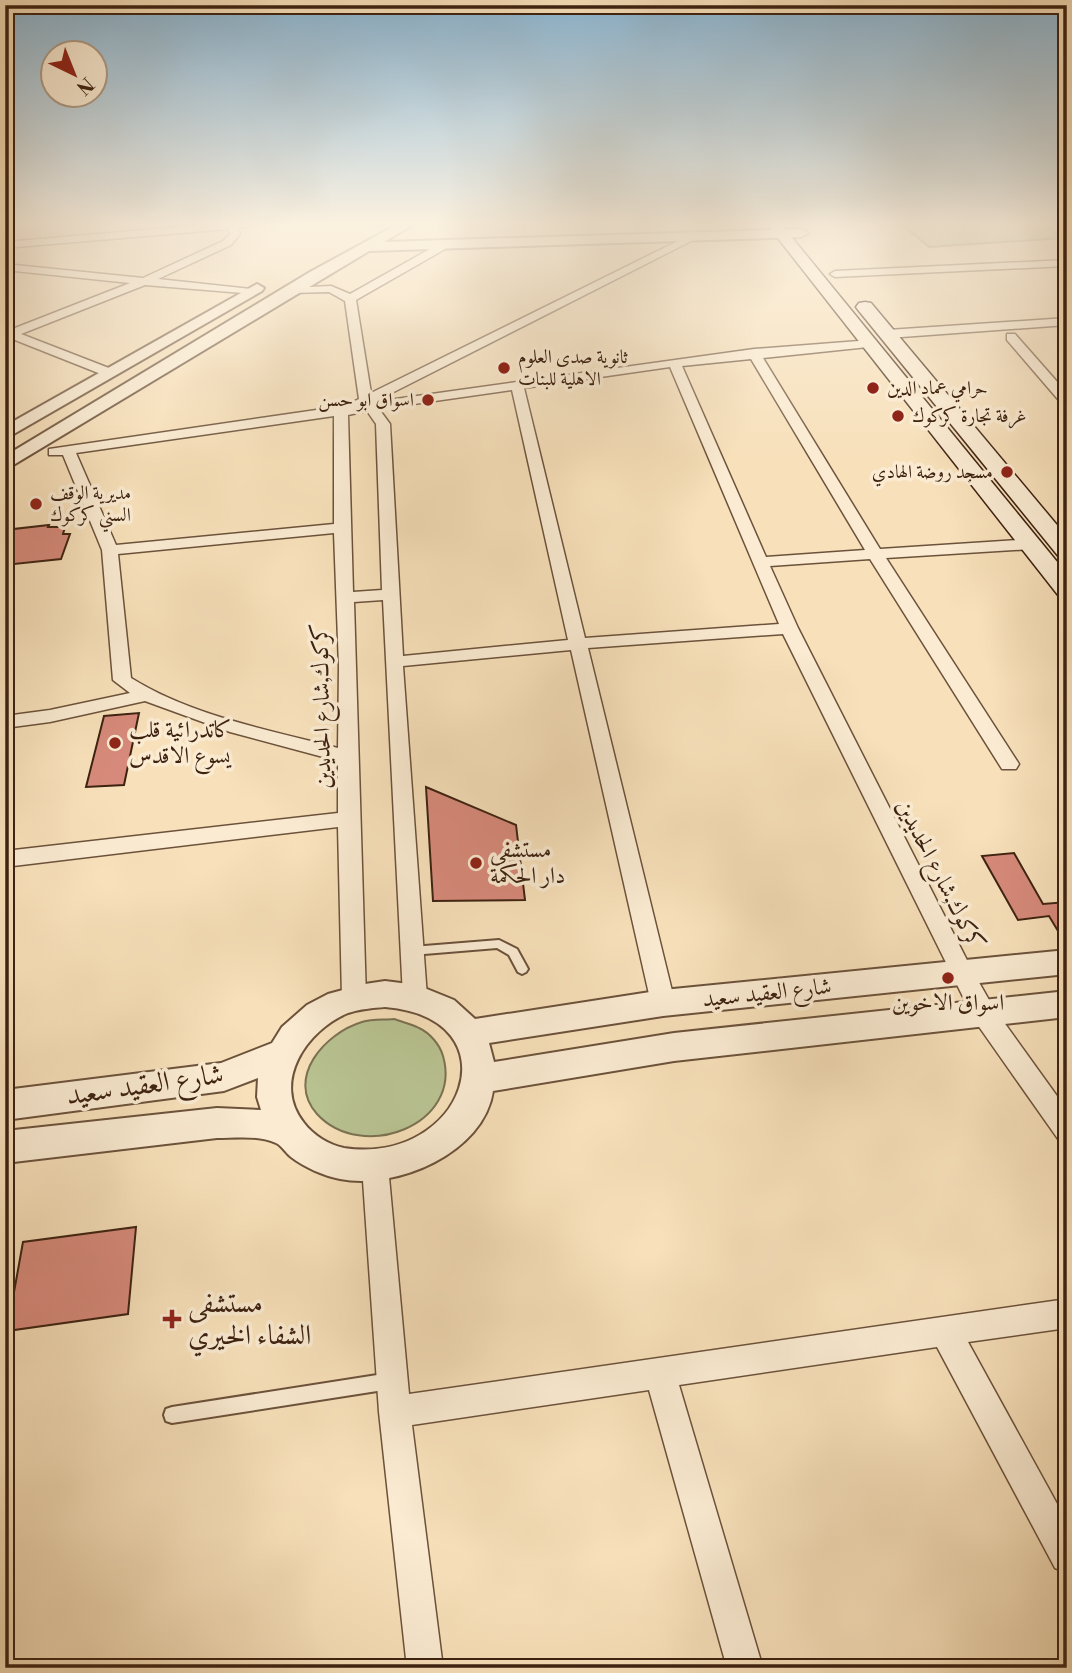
<svg xmlns="http://www.w3.org/2000/svg" width="1072" height="1673" font-family="'Libre Bodoni',Amiri,serif">
<style>
.green{fill:#b9c392;stroke:#7b7252;stroke-width:2}
.building{fill:#d78a7b;stroke:#3d2211;stroke-width:2}
.lines{fill:none;stroke-linecap:round;stroke-linejoin:round}
.service-casing{stroke:#6c523b;stroke-width:4}
.minor-casing{stroke:#6c523b;stroke-width:3}
.tertiary-casing{stroke:#6c523b;stroke-width:4}
.secondary-casing{stroke:#3d2211;stroke-width:3}
.service{fill:#faebd2;fill-rule:evenodd}
.minor{fill:#faebd2;fill-rule:evenodd}
.tertiary{fill:#faebd2;fill-rule:evenodd}
.secondary{fill:#faebd2;fill-rule:evenodd}
.poi-dot{fill:#8f2418;stroke:#faebd2;stroke-width:2.5}
.labels{text-anchor:middle;dominant-baseline:central;stroke-width:7;stroke-linejoin:round;paint-order:stroke}
.far-poi-label{font-size:19px;fill:#3d2211;stroke:#faebd2;text-anchor:start}
.street-label{font-size:23px;fill:#3d2211;stroke:#faebd2}
.poi-label{font-size:23px;fill:#3d2211;stroke:#faebd2;text-anchor:start}
.near-street-label{font-size:28px;fill:#3d2211;stroke:#faebd2}
.near-poi-label{font-size:28px;fill:#3d2211;stroke:#faebd2;text-anchor:start}
</style>
<rect width="100%" height="100%" fill="#f7e0ba"/>
<filter id="stains"><feTurbulence type="fractalNoise" baseFrequency=".00286" numOctaves="4"/><feColorMatrix values="0 0 0 0 .2 0 0 0 0 .09 0 0 0 0 .02 0 0 0 .5 -.17"/></filter>
<radialGradient id="worn" r=".72"><stop offset=".6" stop-color="#630" stop-opacity="0"/><stop offset="1" stop-color="#630" stop-opacity=".3"/></radialGradient>
<g class="green">
<path d="M900 223H1040L1063 238 929 247Z"/>
<path d="M394 1019C402 1022 412 1024 419 1028 430 1033 440 1045 443 1056 463 1125 362 1163 317 1114 285 1078 325 1033 362 1022 372 1019 384 1020 394 1019Z"/>
</g>
<g class="building">
<path d="M49 525 48 527H65L63 534H70L61 559 5 565V530Z"/>
<path d="M139 713 124 785 86 787 104 716Z"/>
<path d="M426 787 516 825 525 900 433 901Z"/>
<path d="M1014 853 1043 904 1067 902V946L1049 916 1018 920 982 856Z"/>
<path d="M136 1227 128 1314 7 1331 23 1242Z"/>
</g>
<g class="lines">
<defs>
<g id="service">
<path d="M878 223H882L884 225 880 226Z"/>
<path d="M499 940 517 949 528 969 526 972 522 974 518 972 509 955 497 948 412 955 408 954 406 951 408 948 412 947Z"/>
<path d="M390 1373 395 1376 398 1381 395 1386 390 1389 172 1423 166 1421 164 1415 166 1409 172 1407Z"/>
</g>
<g id="minor">
<path d="M226 223H263L238 228 240 234 231 245 158 279 251 289 257 292 255 294 145 285 21 334 114 370V376H106L10 338 5 340V329L10 330 130 283 5 270V264L143 278 223 241 230 234 228 229 5 248V242Z"/>
<path d="M690 235 699 237 374 402 754 349 872 340V346L868 347 763 358 880 549 1032 539 1040 544 1032 549 886 558 1019 764 1016 769H1002L870 559 770 566 798 628 972 970 993 1007 1067 1110V1142L1058 1139 975 1021 783 634 588 648 675 1003 671 1010 663 1013 655 1010 651 1003 571 650 403 666 427 997 423 1004 415 1006 407 1004 403 997 383 600 354 602 366 998 362 1005 354 1007 346 1005 342 998 338 827 5 867V851L338 813V761L230 732 145 701 50 722 5 728V716L50 710 130 693 113 680 102 550 63 455H49V449L344 406 359 399 345 301 329 292 291 293 285 290 287 288 331 286 350 294 437 245H445V249L356 300 371 393ZM751 359 865 550 766 557 682 366ZM670 367 779 624 585 638 524 388ZM512 390 568 640 403 656 390 424 379 409ZM367 411 376 424 382 590 353 592 348 415ZM334 416V524L116 545 76 453ZM334 533 339 667 338 748C269 730 192 716 131 678L118 554Z"/>
<path d="M1067 260V266L835 277 830 274 835 271Z"/>
<path d="M1067 318V325L888 338 882 334 888 330Z"/>
<path d="M1007 334H1015L1067 393V405L1062 404 1007 340Z"/>
<path d="M375 1154 385 1157 388 1166 409 1394 1067 1299V1328L968 1342 1067 1522V1573L1055 1568 937 1347 679 1385 763 1668H727L649 1390 412 1425 443 1668H407L379 1412 362 1166 365 1157Z"/>
</g>
<g id="tertiary">
<path d="M400 223H416L384 242 801 229 808 233 801 237 369 251 5 470V456L310 272Z"/>
<path d="M257 284 264 288 262 291 5 439V426Z"/>
<path d="M1067 950V974L663 1016 489 1043 494 1062 674 1033 1067 991V1017L674 1061 493 1091C484 1153 396 1190 340 1179 324 1176 304 1167 291 1157 286 1153 281 1145 276 1143 259 1135 235 1138 217 1138L5 1163V1131L217 1108 261 1110 257 1097 258 1078 224 1091 5 1120V1090L221 1063 272 1043 282 1027 307 1005 328 994 365 984 385 981 417 985 454 1000 475 1019 663 990ZM385 1007C517 1018 464 1166 344 1148 329 1145 313 1135 304 1123 271 1082 307 1030 348 1013 360 1009 373 1008 385 1007Z"/>
</g>
<g id="secondary">
<path d="M766 223H780L1067 574V597L1058 595Z"/>
<path d="M5 227 10 228 13 235 5 239Z"/>
<path d="M865 302 871 303 1067 537V559L1059 557 859 311 856 307 859 303Z"/>
</g>
</defs>
<use href="#service" class="service-casing"/>
<use href="#minor" class="minor-casing"/>
<use href="#tertiary" class="tertiary-casing"/>
<use href="#secondary" class="secondary-casing"/>
<use href="#service" class="service"/>
<use href="#minor" class="minor"/>
<use href="#tertiary" class="tertiary"/>
<use href="#secondary" class="secondary"/>
</g>
<linearGradient id="sky" x2="0" y2="1"><stop stop-color="#8bb7d5"/><stop offset="0.49" stop-color="#fbf1e0"/><stop offset="1" stop-color="#fbf1e0" stop-opacity="0"/></linearGradient>
<rect width="1072" height="457" fill="url(#sky)"/>
<g class="poi-dot">
<circle cx="504" cy="368" r="7"/>
<circle cx="873" cy="388" r="7"/>
<circle cx="428" cy="400" r="7"/>
<circle cx="898" cy="416" r="7"/>
<circle cx="1007" cy="472" r="7"/>
<circle cx="36" cy="504" r="7"/>
<circle cx="115" cy="743" r="7"/>
<circle cx="476" cy="863" r="7"/>
<circle cx="948" cy="978" r="7"/>
<path d="M168.5 1308.5h7v7h7v7h-7v7h-7v-7h-7v-7h7z"/>
</g>
<g class="labels">
<g class="far-poi-label">
<text x="518" y="357">ثانوية صدى العلوم<tspan x="518" dy="22">الاهلية للبنات</tspan></text>
<text x="887" y="388">حرامي عماد الدين</text>
<text x="414" y="400" text-anchor="end">اسواق ابو حسن</text>
<text x="912" y="416">غرفة تجارة كركوك</text>
<text x="993" y="472" text-anchor="end">مسجد روضة الهادي</text>
<text x="50" y="493">مديرية الوقف<tspan x="50" dy="22">السني كركوك</tspan></text>
</g>
<g class="street-label">
<text transform="translate(322 706) rotate(-91)">كركوك,شارع الحديدين</text>
<text transform="translate(940 875) rotate(63)">كركوك,شارع الحديدين</text>
<text transform="translate(767 993) rotate(-6)">شارع العقيد سعيد</text>
</g>
<g class="poi-label">
<text x="129" y="730">كاتدرائية قلب<tspan x="129" dy="26">يسوع الاقدس</tspan></text>
<text x="490" y="850">مستشفى<tspan x="490" dy="26">دار الحكمة</tspan></text>
<text x="948" y="1003" text-anchor="middle">اسواق الاخوين</text>
</g>
<g class="near-street-label">
<text transform="translate(145 1085) rotate(-8)">شارع العقيد سعيد</text>
</g>
<g class="near-poi-label">
<text x="188" y="1303">مستشفى<tspan x="188" dy="32">الشفاء الخيري</tspan></text>
</g>
</g>
<rect width="1072" height="1673" fill="none" stroke="#f7e0ba" stroke-width="28"/>
<rect x="7" y="7" width="1058" height="1659" fill="none" stroke="#3d2211" stroke-width="3.5"/>
<rect x="14" y="14" width="1044" height="1645" fill="none" stroke="#3d2211" stroke-width="2"/>
<g transform="translate(74 74) rotate(137)"><circle r="33" fill="#faebd2" stroke="#ae9b85" stroke-width="2"/>
<path d="M0-5L12 26L0 18L-12 26Z" fill="#8f2418"/>
<text y="-10" font-size="19" font-weight="bold" text-anchor="middle" fill="#3d2211">N</text>
</g>
<rect width="100%" height="100%" filter="url(#stains)"/>
<rect width="100%" height="100%" fill="url(#worn)"/>
</svg>
